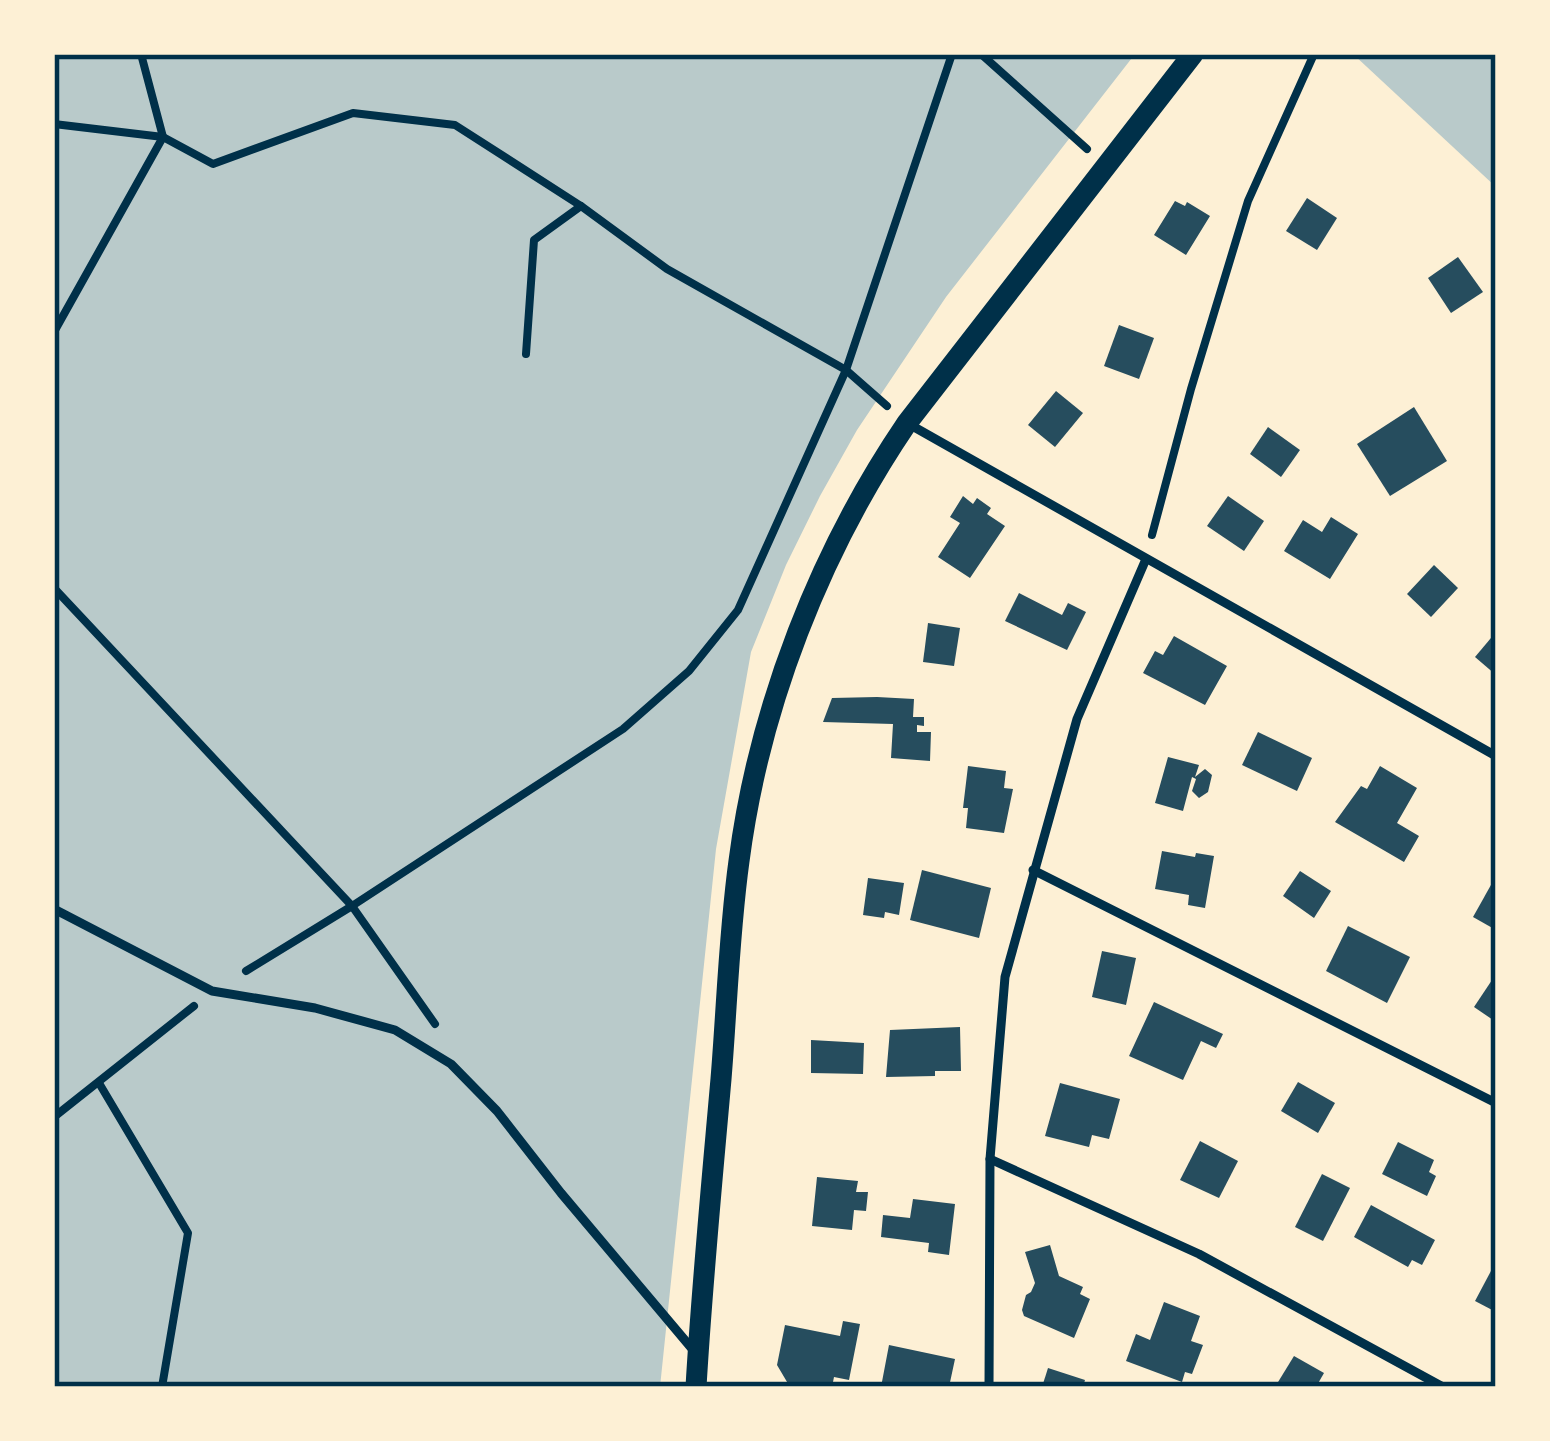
<svg xmlns="http://www.w3.org/2000/svg" width="1550" height="1441" font-family="'Alegreya Sans',sans-serif">
<style>
.green{fill:#b9caca}
.building{fill:#264d5e}
.lines{fill:none;stroke-linecap:round;stroke-linejoin:round}
.path{stroke:#003049;stroke-width:8}
.service{stroke:#003049;stroke-width:9}
.tertiary{stroke:#003049;stroke-width:21}
.neatline{fill:none;stroke:#003049;stroke-width:4.5}
</style>
<rect width="100%" height="100%" fill="#fdf0d5"/>
<g class="green">
<path d="M54 54H1135L946 297 857 430 820 496 786 565 751 652 716 849 660 1387H54Z"/>
<path d="M1353 54H1496V187Z"/>
</g>
<g class="building">
<path d="M1307 198 1337 218 1317 250 1286 231Z"/>
<path d="M1175 201 1185 206 1187 202 1210 216 1186 255 1154 235Z"/>
<path d="M1458 257 1483 292 1451 313 1428 278Z"/>
<path d="M1119 325 1154 338 1139 379 1104 366Z"/>
<path d="M1056 391 1083 413 1055 447 1028 425Z"/>
<path d="M1414 407 1447 461 1390 496 1357 444Z"/>
<path d="M1268 427 1300 450 1281 477 1250 454Z"/>
<path d="M963 496 973 504 977 498 991 508 987 514 1005 526 970 578 938 557 960 523 950 517Z"/>
<path d="M1228 496 1264 521 1244 551 1207 526Z"/>
<path d="M1331 517 1358 534 1330 579 1284 551 1303 520 1322 532Z"/>
<path d="M1434 565 1458 588 1431 617 1407 594Z"/>
<path d="M1019 593 1062 615 1068 603 1086 612 1067 650 1005 621Z"/>
<path d="M928 623 960 628 954 666 923 662Z"/>
<path d="M1496 632V675L1475 657Z"/>
<path d="M1174 636 1227 666 1205 705 1143 673 1155 651 1163 655Z"/>
<path d="M877 697 914 699 913 717H924V726L917 725V732H931L930 761 891 758 893 724 823 722 832 698Z"/>
<path d="M1258 732 1312 758 1297 791 1242 765Z"/>
<path d="M1168 757 1199 765 1195 777 1205 769 1212 775 1208 792 1199 798 1192 791 1196 779 1192 777 1183 811 1155 803Z"/>
<path d="M968 766 1006 771 1004 788 1013 789 1004 833 966 828 968 808H963Z"/>
<path d="M1380 766 1417 788 1397 823 1419 836 1404 862 1335 822 1361 786 1367 789Z"/>
<path d="M1162 851 1195 857 1196 853 1214 856 1205 908 1188 905 1189 895 1155 889Z"/>
<path d="M922 870 991 888 979 938 910 920Z"/>
<path d="M1300 871 1331 891 1314 918 1283 896Z"/>
<path d="M1496 876V930L1473 917Z"/>
<path d="M868 878 904 883 899 915 885 912 884 918 863 915Z"/>
<path d="M1348 926 1410 957 1387 1003 1326 971Z"/>
<path d="M1102 951 1136 958 1126 1005 1092 997Z"/>
<path d="M1496 974V1022L1474 1007Z"/>
<path d="M1154 1002 1223 1034 1216 1048 1201 1041 1183 1080 1129 1056Z"/>
<path d="M960 1027 961 1071H935V1076L886 1077 890 1030Z"/>
<path d="M811 1040 864 1043 863 1074 811 1073Z"/>
<path d="M1298 1082 1335 1103 1318 1133 1281 1111Z"/>
<path d="M1060 1083 1120 1099 1109 1139 1092 1135 1089 1147 1045 1136Z"/>
<path d="M1200 1141 1238 1161 1219 1198 1180 1180Z"/>
<path d="M1398 1142 1434 1160 1429 1172 1436 1176 1427 1196 1382 1174Z"/>
<path d="M1322 1174 1350 1188 1323 1241 1295 1227Z"/>
<path d="M817 1177 858 1181 856 1192H868L866 1211 854 1210 852 1230 812 1226Z"/>
<path d="M913 1199 955 1204 949 1255 928 1252 929 1243 881 1237 883 1215 910 1218Z"/>
<path d="M1371 1205 1435 1240 1422 1265 1412 1260 1408 1267 1354 1237Z"/>
<path d="M1050 1245 1059 1276 1083 1287 1080 1294 1090 1299 1074 1338 1024 1316 1022 1310 1026 1295 1031 1292 1035 1283 1025 1252Z"/>
<path d="M1492 1269 1496 1271V1312L1475 1301Z"/>
<path d="M1164 1302 1200 1316 1191 1341 1203 1345 1192 1374 1185 1372 1182 1382 1126 1361 1136 1334 1150 1340Z"/>
<path d="M843 1321 860 1324 849 1380 834 1377 832 1387H790L777 1365 785 1325 840 1336Z"/>
<path d="M889 1345 955 1359 949 1387 935 1384 934 1387H881Z"/>
<path d="M1294 1356 1324 1373 1316 1387H1275Z"/>
<path d="M1048 1368 1085 1380 1083 1387H1042Z"/>
</g>
<g class="lines">
<g class="path">
<path d="M981 54 1087 149"/>
<path d="M54 124 163 137 213 164 353 113 455 125 581 206 667 269 846 370 887 406"/>
<path d="M54 332 163 137 141 54"/>
<path d="M526 354 534 240 581 206"/>
<path d="M1152 535 1191 389 1248 201 1314 54"/>
<path d="M54 588 352 906 435 1024"/>
<path d="M246 971 352 906 623 729 689 671 738 610 846 370 952 54"/>
<path d="M99 1083 188 1233 162 1387"/>
<path d="M54 1117 194 1006"/>
</g>
<g class="service">
<path d="M907 423 1496 756"/>
<path d="M1033 870 1496 1103"/>
<path d="M54 909 212 991 315 1008 395 1030 451 1064 497 1111 561 1193 694 1351"/>
<path d="M990 1159 1199 1254 1443 1387"/>
<path d="M989 1387 990 1159 1005 977 1077 719 1146 559"/>
</g>
<path class="tertiary" d="M696 1387C702 1284 712 1181 721 1079 727 1006 729 933 739 861 759 707 820 551 907 423L1193 54"/>
</g>
<rect width="1550" height="1441" fill="none" stroke="#fdf0d5" stroke-width="114"/>
<rect x="57" y="57" width="1436" height="1327" class="neatline"/>
</svg>
